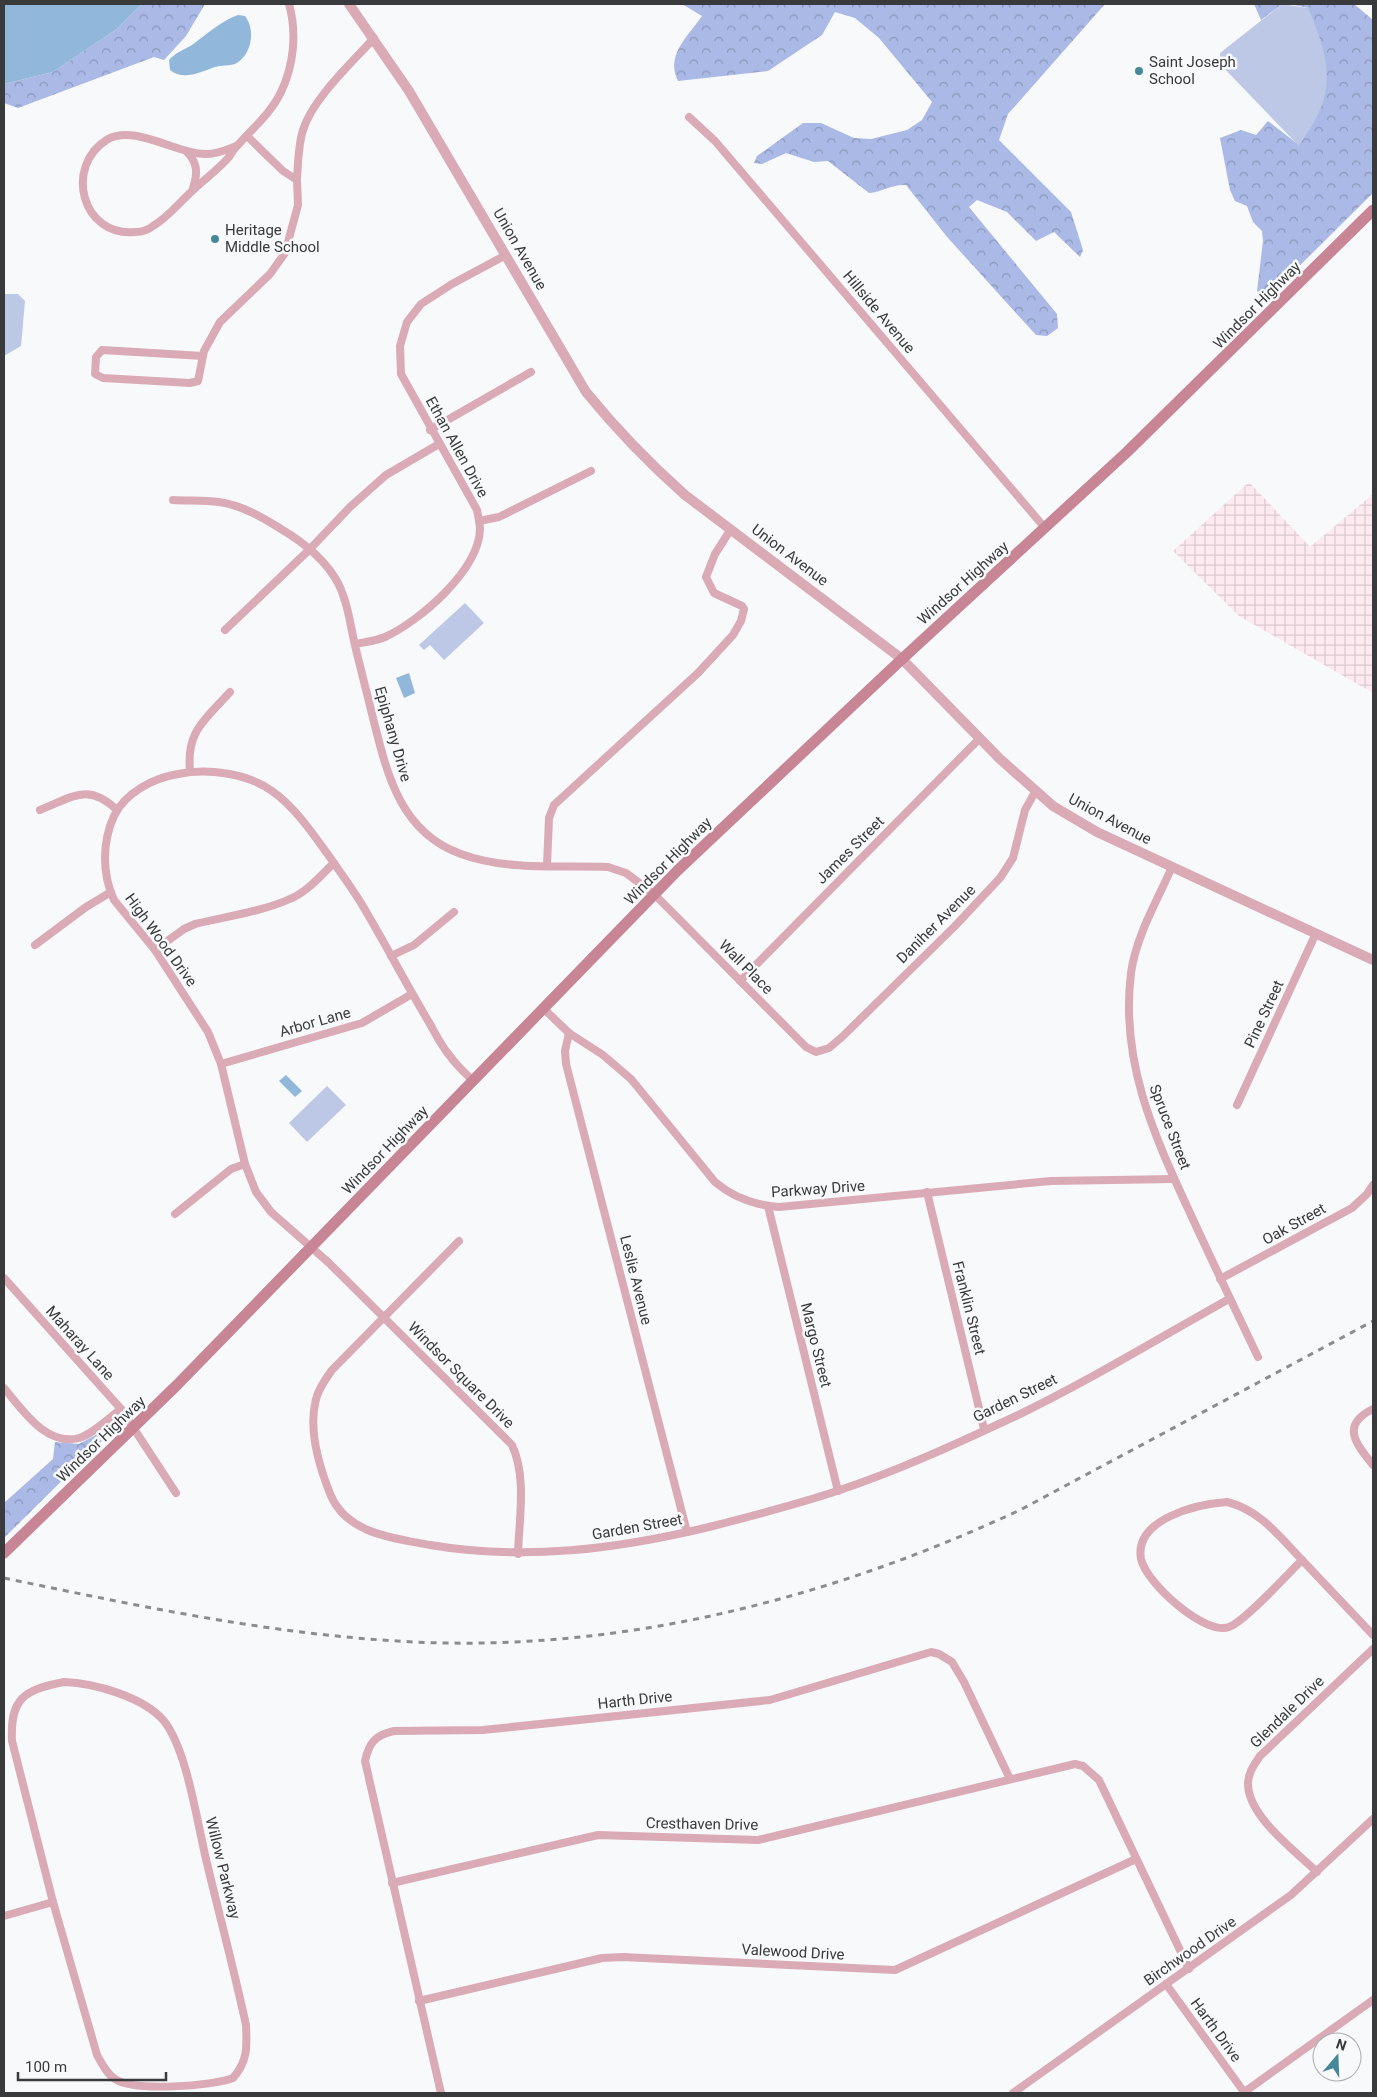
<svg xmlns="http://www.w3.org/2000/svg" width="1377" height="2097" font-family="Roboto,sans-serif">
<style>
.industrial{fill:url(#industrial-grid)}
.forest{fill:url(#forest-crowns)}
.garden{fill:#bdc8e6}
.water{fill:#91b8da}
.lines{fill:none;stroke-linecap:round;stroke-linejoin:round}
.minor{stroke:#daabb6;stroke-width:8}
.tertiary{stroke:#daabb6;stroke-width:10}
.secondary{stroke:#c88596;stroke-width:11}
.rail{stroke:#8a8c8d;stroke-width:3;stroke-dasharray:6 6;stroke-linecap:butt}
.poi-dot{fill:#458998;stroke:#f7f9fb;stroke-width:2}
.labels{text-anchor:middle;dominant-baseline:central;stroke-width:5;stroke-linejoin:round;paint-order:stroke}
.poi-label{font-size:15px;fill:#393a3b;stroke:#f7f9fb;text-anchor:start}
.street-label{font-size:15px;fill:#393a3b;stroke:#f7f9fb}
</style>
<defs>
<pattern id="industrial-grid" width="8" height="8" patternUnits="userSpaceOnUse" patternTransform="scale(1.25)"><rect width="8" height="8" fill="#fde9f0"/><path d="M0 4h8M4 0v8" fill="none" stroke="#dac9cf"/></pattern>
<pattern id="forest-crowns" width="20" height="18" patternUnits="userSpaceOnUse" patternTransform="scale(1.25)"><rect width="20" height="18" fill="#aab9e5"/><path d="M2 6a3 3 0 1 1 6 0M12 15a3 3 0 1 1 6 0" fill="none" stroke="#8b97bb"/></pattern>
</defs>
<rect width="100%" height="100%" fill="#f7f9fb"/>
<path class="industrial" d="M1249 482 1310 547 1373 494V693L1239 616 1173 551Z"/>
<g class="forest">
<path d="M142 4H205L186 36 164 60 154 57 18 108 4 103V84L53 72 117 29Z"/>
<path d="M682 4H1105L1008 114 999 140 1071 212 1083 250 1080 257 1054 232 1036 241 1007 212 977 200 969 207 1057 314 1058 328 1047 336 1036 335 948 238 906 185C892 184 882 192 869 193L828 161 814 162 786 153 762 164 754 163 757 156 803 123H821L854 138 871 139 907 130 922 120 932 102 879 38 855 18 835 12 822 35 768 71 678 81C665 56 688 36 702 16Z"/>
<path d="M1254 4H1282L1261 20Z"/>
<path d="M1290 4H1354L1373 20V193L1269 296 1257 291 1263 241 1262 231 1253 222 1247 206 1235 201 1230 190 1220 138 1241 130 1256 135 1268 121 1299 145 1308 8Z"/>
<path d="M105 1430 109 1434 4 1538V1503L53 1459 55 1442 79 1444Z"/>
</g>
<g class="garden">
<path d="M1282 4 1308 8C1321 38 1334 72 1322 105 1317 119 1307 133 1299 146L1221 65 1220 53Z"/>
<path d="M4 294H18L25 301 21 346 4 356Z"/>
<path d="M465 603 484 623 444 660 430 645 424 650 419 645Z"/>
<path d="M327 1086 346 1105 307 1142 289 1123Z"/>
</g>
<g class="water">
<path d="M4 4H142L117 29 53 72 4 84Z"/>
<path d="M238 15 245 16C256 30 252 55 235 64 229 66 221 65 215 67 201 72 183 81 170 70L169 60C176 52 184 50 192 45 207 34 221 21 238 15Z"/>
<path d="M409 673 415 693 404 698 396 678Z"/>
<path d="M286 1075 302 1091 295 1097 279 1081Z"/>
</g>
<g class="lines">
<g class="minor">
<path d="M689 117 715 141 1045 528"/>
<path d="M236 146C226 150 218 154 207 154 178 155 135 124 108 139 63 166 82 238 136 232 142 232 148 230 153 226 167 218 178 204 190 193 202 181 218 170 229 157 232 153 234 148 238 145 253 128 271 113 281 92 294 65 297 33 289 4"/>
<path d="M186 151C198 163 198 173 193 188"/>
<path d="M297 180C298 164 298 146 303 130 313 98 352 63 374 38"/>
<path d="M203 356 102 350 96 357 95 374 103 378 190 383 198 381 204 351 220 322 270 274 285 253 298 205 297 180 283 171 247 136"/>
<path d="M430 430 531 372"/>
<path d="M173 500C188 501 204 500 219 502 241 505 262 517 281 529 303 542 325 559 338 583 347 601 350 622 354 641 360 667 367 693 373 718 387 774 400 832 461 854 507 871 560 865 608 867L626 873 655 895 806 1047 816 1052 829 1048 842 1037 955 926 1000 878 1013 858 1025 810 1035 792"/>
<path d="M479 521 499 517 591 471"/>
<path d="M225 630 310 549 350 507 386 475 439 444"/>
<path d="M355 644C365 642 376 641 385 637 420 621 479 570 480 529 480 523 478 516 477 510L401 374 400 346 407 322 421 304 452 284 506 255"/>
<path d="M190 771C186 731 205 720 230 692"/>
<path d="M40 810C73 797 88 782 117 810"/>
<path d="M547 865 549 818 554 805 698 673 733 635 741 621 744 609 742 606 714 593 706 577 715 554 731 529"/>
<path d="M1172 867C1157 901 1136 936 1131 973 1120 1062 1154 1135 1190 1213 1212 1261 1235 1309 1258 1357"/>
<path d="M35 945 86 907 111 892"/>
<path d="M155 950 184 929 195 924C227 916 262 912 292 898 308 891 321 875 334 863"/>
<path d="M391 956 414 945 454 912"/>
<path d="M740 981 979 739"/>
<path d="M543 1008 569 1033 603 1055 631 1079 715 1182C734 1198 754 1205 779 1207L1051 1181 1174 1179"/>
<path d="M569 1033 565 1051 566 1064 687 1532"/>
<path d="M221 1064 362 1023 412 994"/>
<path d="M473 1081C465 1073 456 1065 450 1056 442 1047 436 1035 430 1024 406 984 385 943 361 903 351 887 340 872 329 856 313 834 295 807 272 791 247 773 207 768 178 774 153 778 125 793 114 816 102 842 102 874 114 900L155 950 208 1032 221 1064 245 1164 256 1192 271 1212 329 1263 512 1445C527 1477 519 1519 518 1554"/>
<path d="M1237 1105 1316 933"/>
<path d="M927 1192 984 1429"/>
<path d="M768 1206 838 1491"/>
<path d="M175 1214 231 1169 245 1164"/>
<path d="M459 1241 332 1370C325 1380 317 1391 315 1404 309 1433 320 1469 331 1496 348 1534 393 1538 430 1545 525 1561 617 1549 709 1527 752 1516 795 1505 837 1491 898 1471 958 1443 1016 1416 1089 1381 1159 1338 1229 1299"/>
<path d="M4 1278 121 1409 176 1493"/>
<path d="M1220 1279 1352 1208 1367 1194 1373 1185"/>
<path d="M4 1388C22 1409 46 1447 79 1438 93 1434 109 1418 121 1409"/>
<path d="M1373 1409C1340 1425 1356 1444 1373 1465"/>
<path d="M1227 1502C1260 1510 1279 1536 1302 1560 1288 1574 1244 1622 1229 1627 1205 1636 1146 1583 1141 1559 1134 1519 1197 1504 1227 1502Z"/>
<path d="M1302 1560 1373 1635"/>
<path d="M64 1682C94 1683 144 1697 164 1721 187 1750 197 1822 206 1859 219 1914 234 1969 246 2025 247 2046 248 2061 233 2078 213 2086 134 2092 115 2079 107 2074 102 2064 97 2055L53 1902 12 1741C10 1698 24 1690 64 1682Z"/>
<path d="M1317 1872C1295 1851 1248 1816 1248 1784 1248 1773 1254 1765 1260 1756L1373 1649"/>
<path d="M392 1883 598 1835 758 1840 1075 1764 1083 1766 1099 1780 1189 1969"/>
<path d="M4 1916 53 1902"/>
<path d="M1166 1984 1244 2092"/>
<path d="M419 2001 602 1958 623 1957 895 1970 1136 1859"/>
<path d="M441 2093 365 1761C369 1743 375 1735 394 1731L483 1730 770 1700 931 1652 939 1654 952 1662 964 1682 1010 1779"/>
<path d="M1013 2093 1291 1895 1373 1819"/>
<path d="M1243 2093 1373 2000"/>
</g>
<path class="tertiary" d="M349 4 409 91 586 392C617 430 649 463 685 495L902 659 1000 759 1053 806 1097 832 1373 960"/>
<path class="secondary" d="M4 1553 177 1385 678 870 902 659 1127 452 1373 210"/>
<path class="rail" d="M4 1578C134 1605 264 1633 397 1641 613 1655 828 1600 1022 1509L1373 1321"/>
</g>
<g class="poi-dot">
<circle cx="1139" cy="71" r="5"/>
<circle cx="215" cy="239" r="5"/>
</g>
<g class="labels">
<g class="poi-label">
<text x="1149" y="62">Saint Joseph<tspan x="1149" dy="17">School</tspan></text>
<text x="225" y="230">Heritage<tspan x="225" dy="17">Middle School</tspan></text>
</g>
<g class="street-label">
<text transform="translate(520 249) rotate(60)">Union Avenue</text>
<text transform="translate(1257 305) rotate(-45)">Windsor Highway</text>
<text transform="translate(879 312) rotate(50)">Hillside Avenue</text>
<text transform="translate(457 447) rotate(61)">Ethan Allen Drive</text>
<text transform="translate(790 555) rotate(37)">Union Avenue</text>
<text transform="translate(963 583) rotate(-42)">Windsor Highway</text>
<text transform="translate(393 734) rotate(74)">Epiphany Drive</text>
<text transform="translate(1110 819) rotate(28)">Union Avenue</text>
<text transform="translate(850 850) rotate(-45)">James Street</text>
<text transform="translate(668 861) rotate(-45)">Windsor Highway</text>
<text transform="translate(936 924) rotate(-45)">Daniher Avenue</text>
<text transform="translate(161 940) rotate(54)">High Wood Drive</text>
<text transform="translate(746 967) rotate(45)">Wall Place</text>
<text transform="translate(1264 1014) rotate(-65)">Pine Street</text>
<text transform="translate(315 1022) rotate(-16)">Arbor Lane</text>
<text transform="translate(1170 1127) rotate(69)">Spruce Street</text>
<text transform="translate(385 1150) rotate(-46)">Windsor Highway</text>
<text transform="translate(818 1189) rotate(-4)">Parkway Drive</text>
<text transform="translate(1294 1224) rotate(-29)">Oak Street</text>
<text transform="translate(636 1280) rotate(76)">Leslie Avenue</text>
<text transform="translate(969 1308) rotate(76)">Franklin Street</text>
<text transform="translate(80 1343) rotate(48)">Maharay Lane</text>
<text transform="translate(816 1345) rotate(76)">Margo Street</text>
<text transform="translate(461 1375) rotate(45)">Windsor Square Drive</text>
<text transform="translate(1015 1398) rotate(-26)">Garden Street</text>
<text transform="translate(101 1439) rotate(-44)">Windsor Highway</text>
<text transform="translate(637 1527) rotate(-10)">Garden Street</text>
<text transform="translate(635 1700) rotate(-6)">Harth Drive</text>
<text transform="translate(1287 1712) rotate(-44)">Glendale Drive</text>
<text transform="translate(702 1824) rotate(1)">Cresthaven Drive</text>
<text transform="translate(223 1868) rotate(76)">Willow Parkway</text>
<text transform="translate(1190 1951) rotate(-35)">Birchwood Drive</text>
<text transform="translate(793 1952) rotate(3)">Valewood Drive</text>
<text transform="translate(1216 2030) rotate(54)">Harth Drive</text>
</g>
</g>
<rect width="1377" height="2097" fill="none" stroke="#393a3b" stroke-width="10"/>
<g transform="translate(1337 2057) rotate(19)"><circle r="24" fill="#f7f9fb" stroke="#abadae"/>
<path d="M0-4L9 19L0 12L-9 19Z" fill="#458998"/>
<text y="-8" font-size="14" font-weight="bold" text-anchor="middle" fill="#393a3b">N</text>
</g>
<path d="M18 2072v8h148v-8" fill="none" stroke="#393a3b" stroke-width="2.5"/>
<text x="25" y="2072" font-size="15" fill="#393a3b" stroke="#f7f9fb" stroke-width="4" paint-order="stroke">100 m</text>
</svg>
